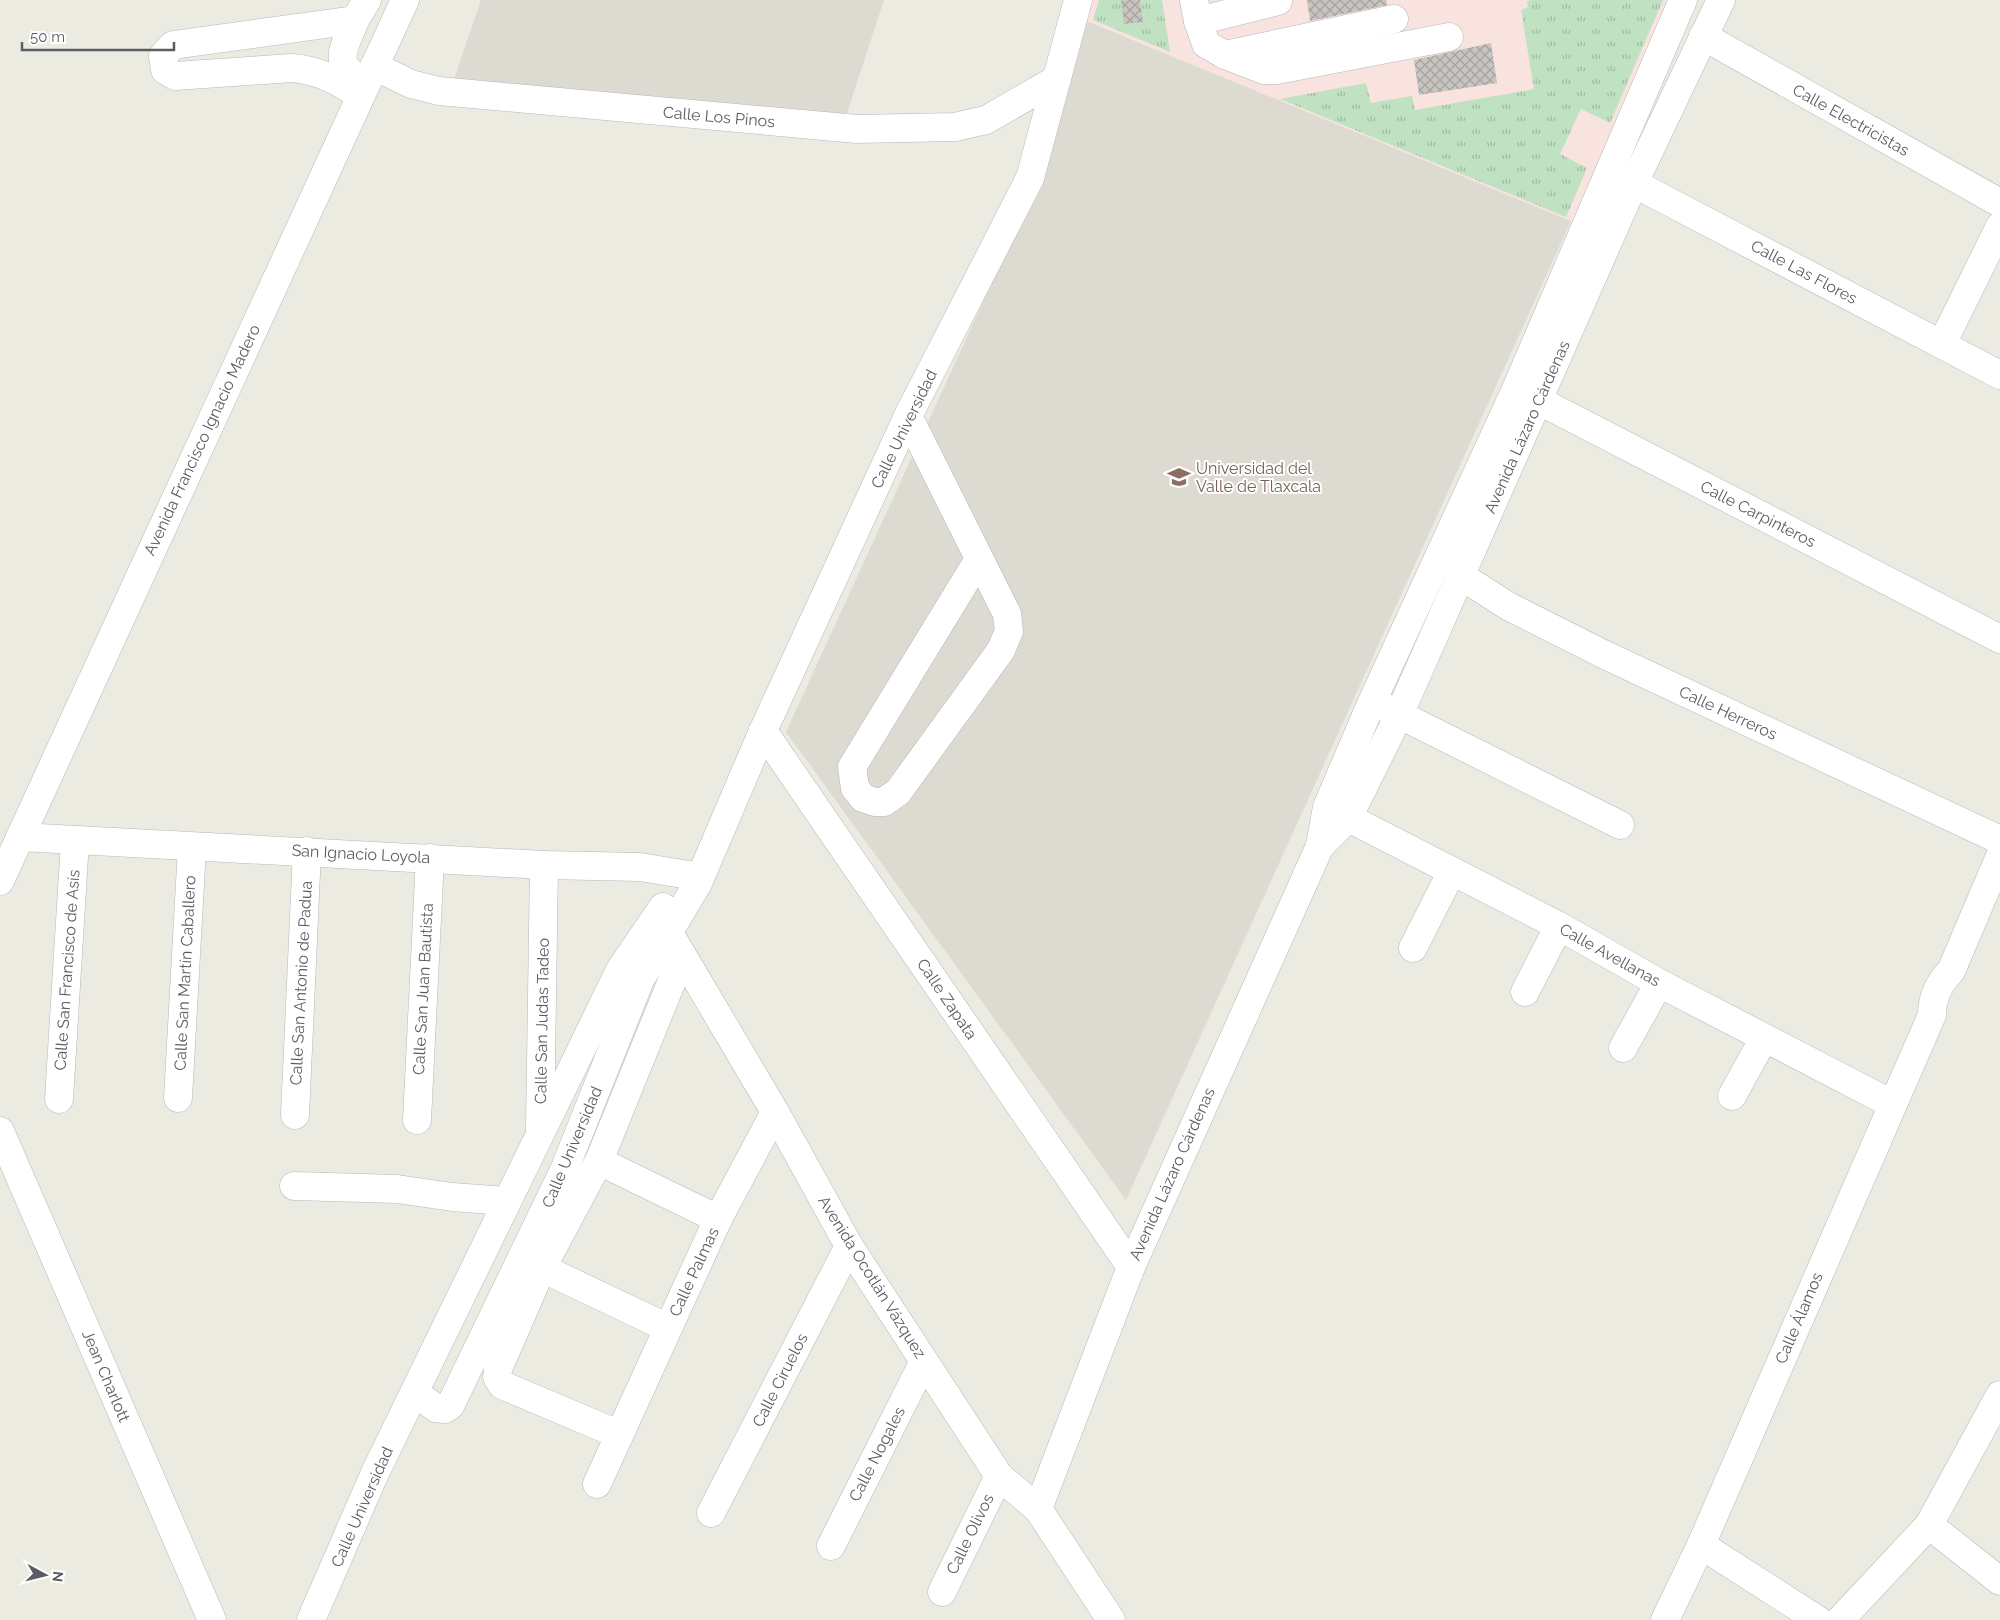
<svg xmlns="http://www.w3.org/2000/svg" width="2000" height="1620" font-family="Raleway,sans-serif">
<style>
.education{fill:#dcdad1}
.medical{fill:#f9e3df}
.grass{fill:url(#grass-tufts)}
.building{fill:url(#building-cross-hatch)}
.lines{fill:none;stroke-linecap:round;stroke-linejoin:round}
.minor-casing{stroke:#b5b7bc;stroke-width:29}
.minor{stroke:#fff;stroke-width:28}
.labels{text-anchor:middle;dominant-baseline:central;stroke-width:4;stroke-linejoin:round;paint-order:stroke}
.street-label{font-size:16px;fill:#5b5d62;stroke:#fff}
.education-label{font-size:16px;fill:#785e54;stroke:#fff;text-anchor:start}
</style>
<defs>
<pattern id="grass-tufts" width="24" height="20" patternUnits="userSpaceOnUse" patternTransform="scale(1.25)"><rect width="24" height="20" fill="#c0e2c2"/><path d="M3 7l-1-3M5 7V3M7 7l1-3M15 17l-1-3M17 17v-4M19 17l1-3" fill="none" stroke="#9fbaa1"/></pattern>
<pattern id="building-cross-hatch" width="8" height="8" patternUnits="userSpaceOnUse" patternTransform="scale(1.25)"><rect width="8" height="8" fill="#c8c4c0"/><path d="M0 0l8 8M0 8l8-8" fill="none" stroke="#a5a29f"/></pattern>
</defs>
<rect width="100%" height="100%" fill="#ecebe2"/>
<g class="education">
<path d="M481 0H884L845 119 453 82Z"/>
<path d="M1087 21 1571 221 1126 1200 786 732 1038 182Z"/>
</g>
<path class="medical" d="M1092 0H1672L1571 221 1087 21Z"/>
<g class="grass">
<path d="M1099 0H1162L1170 52 1093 20Z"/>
<path d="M1532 0H1663L1610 123 1581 109 1560 154 1587 168 1566 217 1280 99 1366 83 1371 103 1412 96 1415 110 1534 89 1521 10 1528 7 1527 1Z"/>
</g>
<g class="building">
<path d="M1121 0H1140L1143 22 1124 24Z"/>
<path d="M1307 0H1386L1387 5 1310 21Z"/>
<path d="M1491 43 1497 83 1419 95 1414 60Z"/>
</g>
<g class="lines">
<defs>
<g id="minor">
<path d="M1194 0 1198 21 1206 44 1225 55 1394 19"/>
<path d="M355 20 367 0"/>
<path d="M1198 21 1278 1"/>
<path d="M1703 36 2000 203"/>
<path d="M1225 55 1264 70H1277L1449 37"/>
<path d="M374 66 411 84 439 91 857 129 955 127 986 120 1057 79"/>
<path d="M360 96C340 81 318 70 292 68L175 76 165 70 163 56 173 45 355 20C343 52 330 63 366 83"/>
<path d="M1618 175 2000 375"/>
<path d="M1942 344 2000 226"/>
<path d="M1524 393 2000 639"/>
<path d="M908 416 1007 614 1009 631 1001 650 898 792 884 802H875L863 798 855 788 852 767 979 559"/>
<path d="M1461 576 1508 606 1603 654 2000 840"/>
<path d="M1382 706 1620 825"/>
<path d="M763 731 1131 1267"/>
<path d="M1331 809 1559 926 1659 983 1892 1104"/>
<path d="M20 837 544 865 640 867 689 875 698 883"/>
<path d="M1320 846 1348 818 1399 715 1634 183 1721 0"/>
<path d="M0 881 405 0"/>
<path d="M658 920 668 931 775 1112 849 1246 999 1476 1038 1509 1111 1620"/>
<path d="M1413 948 1452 871"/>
<path d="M1525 992 1559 926"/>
<path d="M1623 1048 1659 983"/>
<path d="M1732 1096 1764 1038"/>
<path d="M178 1098 192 848"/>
<path d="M59 1099 75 841"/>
<path d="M295 1115 307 851"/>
<path d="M417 1120 430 858"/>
<path d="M540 1129 544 865"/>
<path d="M0 1131 212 1620"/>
<path d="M599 1161 718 1219"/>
<path d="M294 1186 397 1189 452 1197 506 1201"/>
<path d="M525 1260 668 1328"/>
<path d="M416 1394 436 1408 445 1409 450 1406 565 1168 640 980 698 883 763 731 908 416 1030 178 1078 0"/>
<path d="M618 1434 502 1385 497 1377 498 1369 542 1268 599 1161 682 956"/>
<path d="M597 1484 718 1219 775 1112"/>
<path d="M1038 1509 1131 1267 1320 846 1327 807 1372 702 1516 389 1683 0"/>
<path d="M711 1513 849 1246"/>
<path d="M1929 1525 2000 1581"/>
<path d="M1701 1545 1818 1620"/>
<path d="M831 1546 924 1361"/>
<path d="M942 1592 999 1476"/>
<path d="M311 1620 374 1475 620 970 663 907"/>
<path d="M1665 1620 1701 1545 1932 1015C1932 997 1939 983 1951 971L2000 856"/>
<path d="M1840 1620 1929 1525 2000 1395"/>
</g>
</defs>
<use href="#minor" class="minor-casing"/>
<use href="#minor" class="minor"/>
</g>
<defs>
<symbol id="university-bare" viewBox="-9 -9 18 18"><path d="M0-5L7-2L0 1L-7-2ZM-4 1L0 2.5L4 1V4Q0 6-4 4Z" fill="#8d6e63" stroke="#fff" stroke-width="2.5" paint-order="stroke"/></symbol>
</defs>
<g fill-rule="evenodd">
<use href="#university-bare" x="1163" y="461" width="32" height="32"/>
</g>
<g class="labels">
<g class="street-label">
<text transform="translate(719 117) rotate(5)">Calle Los Pinos</text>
<text transform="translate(1851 120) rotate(29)">Calle Electricistas</text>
<text transform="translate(1804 272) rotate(28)">Calle Las Flores</text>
<text transform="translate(1527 427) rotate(-66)">Avenida Lázaro Cárdenas</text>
<text transform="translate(904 429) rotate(-64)">Calle Universidad</text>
<text transform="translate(202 440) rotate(-65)">Avenida Francisco Ignacio Madero</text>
<text transform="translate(1758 514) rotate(27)">Calle Carpinteros</text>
<text transform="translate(1728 713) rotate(25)">Calle Herreros</text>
<text transform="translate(361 854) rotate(3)">San Ignacio Loyola</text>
<text transform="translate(1610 955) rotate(29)">Calle Avellanas</text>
<text transform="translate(67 970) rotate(-86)">Calle San Francisco de Asís</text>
<text transform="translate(185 973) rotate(-87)">Calle San Martín Caballero</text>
<text transform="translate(301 983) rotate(-87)">Calle San Antonio de Padua</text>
<text transform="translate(423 989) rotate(-87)">Calle San Juan Bautista</text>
<text transform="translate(947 999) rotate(56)">Calle Zapata</text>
<text transform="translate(542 1021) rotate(-89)">Calle San Judas Tadeo</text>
<text transform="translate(572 1147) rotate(-67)">Calle Universidad</text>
<text transform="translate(1172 1174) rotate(-66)">Avenida Lázaro Cárdenas</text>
<text transform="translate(694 1272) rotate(-65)">Calle Palmas</text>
<text transform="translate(872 1277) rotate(58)">Avenida Ocotlán Vázquez</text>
<text transform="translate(1799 1318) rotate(-67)">Calle Álamos</text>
<text transform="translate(106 1376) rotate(67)">Jean Charlott</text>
<text transform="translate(780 1380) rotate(-63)">Calle Ciruelos</text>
<text transform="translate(877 1454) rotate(-63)">Calle Nogales</text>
<text transform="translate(362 1507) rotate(-66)">Calle Universidad</text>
<text transform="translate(970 1534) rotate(-64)">Calle Olivos</text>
</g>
<g class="education-label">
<text x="1196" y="468">Universidad del<tspan x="1196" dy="18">Valle de Tlaxcala</tspan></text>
</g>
</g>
<g transform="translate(45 1575) rotate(97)" stroke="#ffffff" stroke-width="4" paint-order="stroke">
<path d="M0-4L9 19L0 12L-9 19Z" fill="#5b5d62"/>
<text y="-8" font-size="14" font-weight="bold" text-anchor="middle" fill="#5b5d62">N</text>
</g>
<path d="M22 42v8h152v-8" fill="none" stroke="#5b5d62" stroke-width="2.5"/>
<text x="30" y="42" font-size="15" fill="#5b5d62" stroke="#ffffff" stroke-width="4" paint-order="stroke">50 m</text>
</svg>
